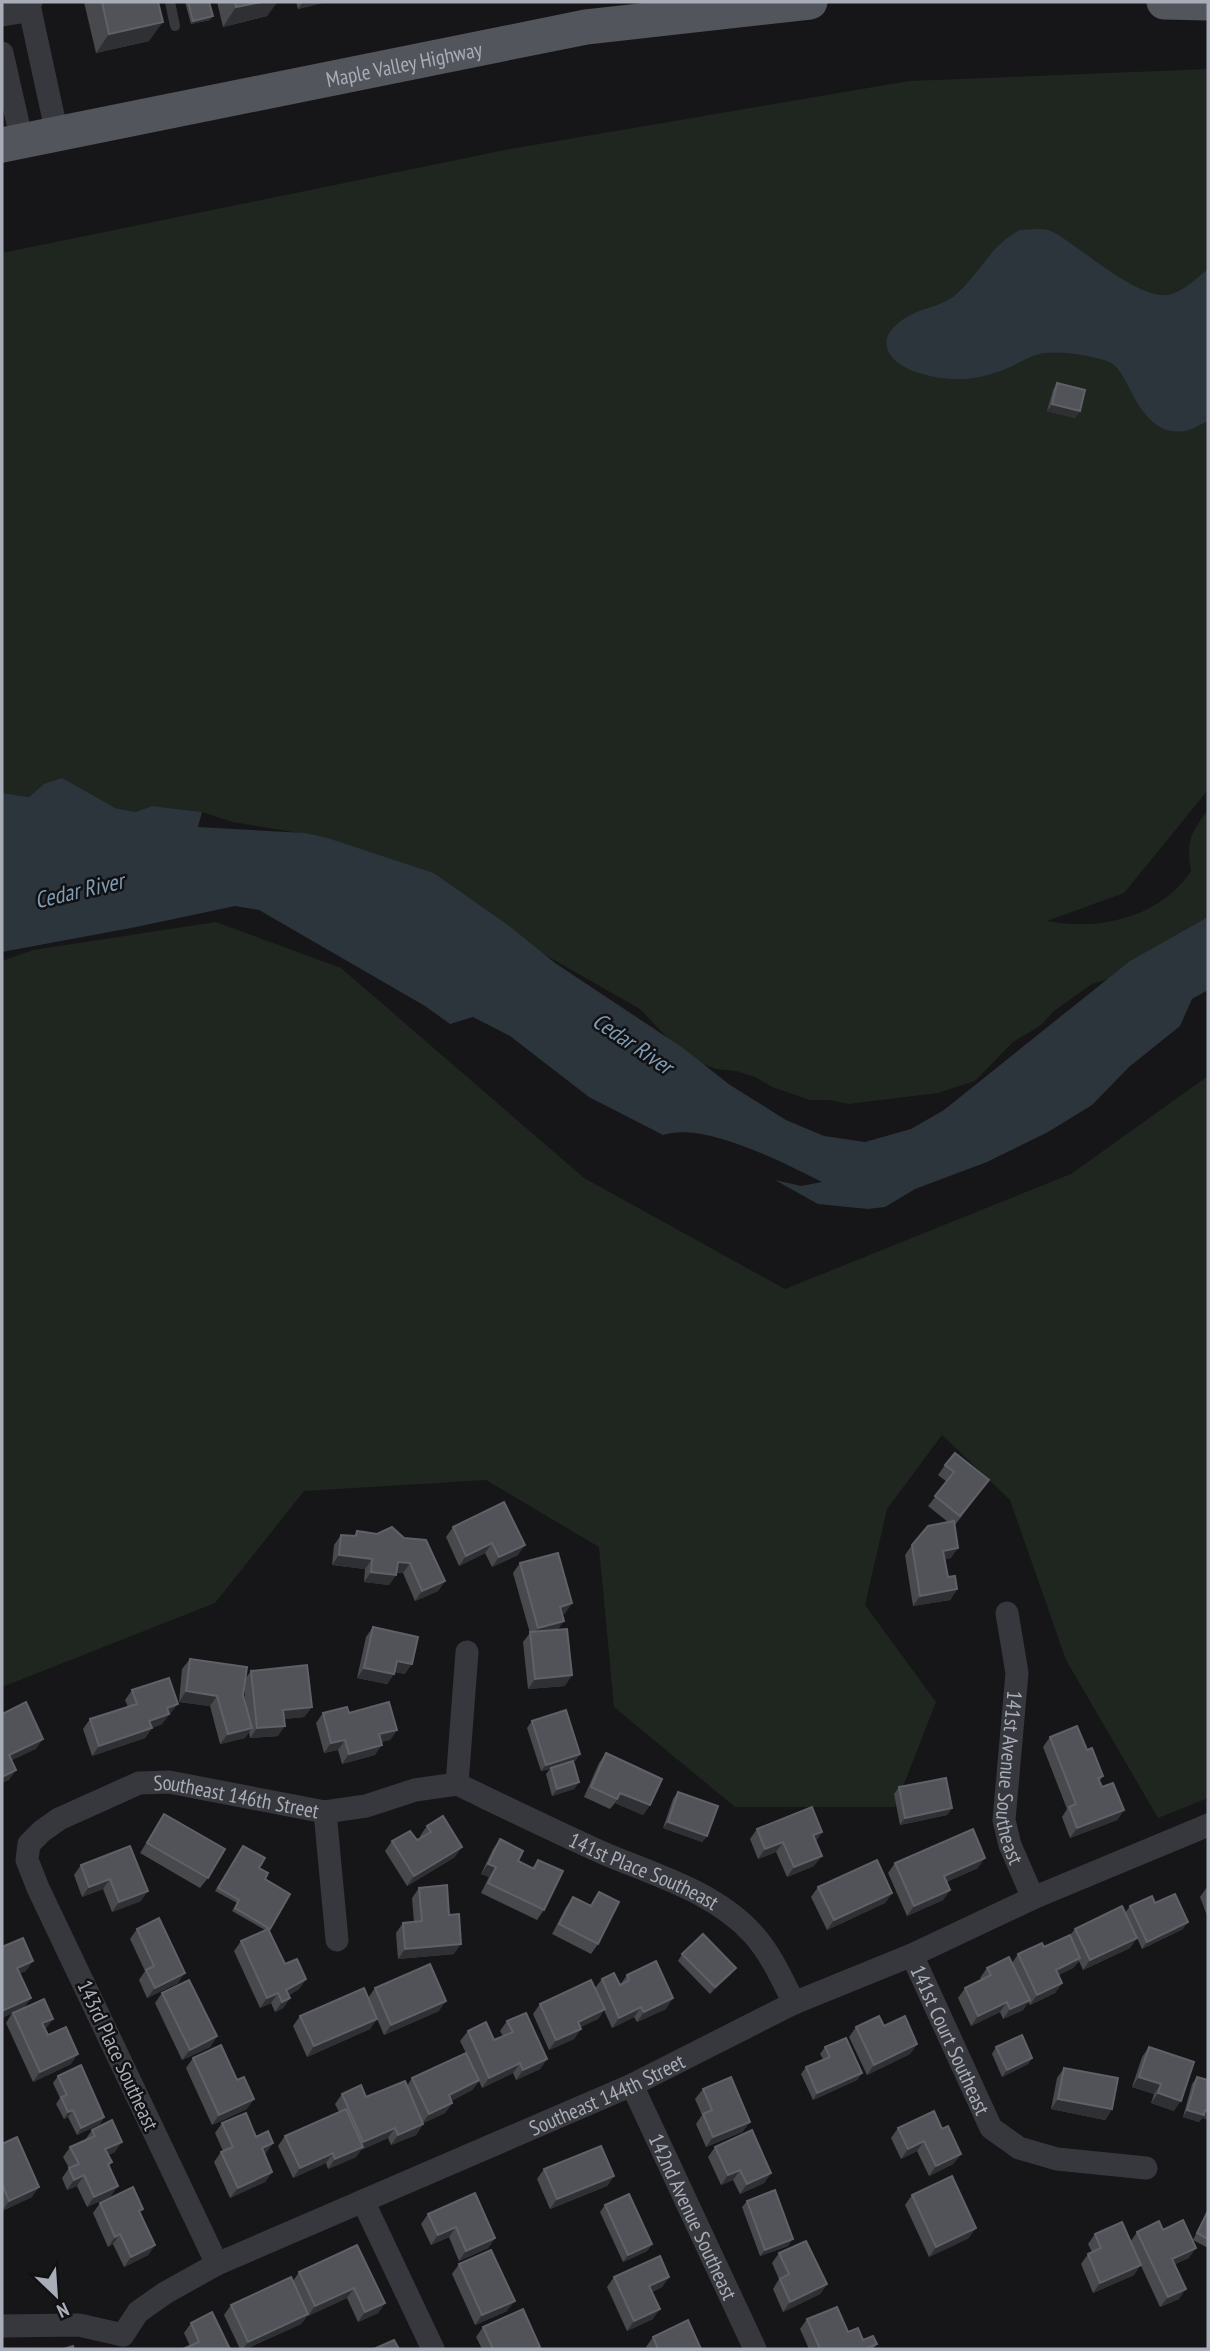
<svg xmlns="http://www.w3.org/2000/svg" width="1210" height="2351" font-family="'PT Sans Narrow',sans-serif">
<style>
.green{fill:#1e261f}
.water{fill:#2c353c}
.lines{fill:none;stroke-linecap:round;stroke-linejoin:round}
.service{stroke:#37383d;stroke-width:10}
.minor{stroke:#37383d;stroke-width:23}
.primary{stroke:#53555c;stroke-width:35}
.wall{fill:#47494d;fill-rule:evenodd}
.shaded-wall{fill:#2f3033}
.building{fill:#525359;stroke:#5f6168;stroke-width:2}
.labels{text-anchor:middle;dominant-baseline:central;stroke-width:5;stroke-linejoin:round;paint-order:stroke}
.street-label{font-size:21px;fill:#a8adb8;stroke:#111113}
.water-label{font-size:23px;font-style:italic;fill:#7f9bb3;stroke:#111113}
</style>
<rect width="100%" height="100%" fill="#161618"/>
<g class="green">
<path d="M1208 69V790L1124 893 1047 921C1099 931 1160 918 1191 871 1186 841 1190 834 1208 810V941L1132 972 1092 984 1054 1011 1040 1026 1013 1042 975 1081 938 1093 848 1104 830 1100H810L772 1087 755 1077 736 1071 716 1069 698 1062 682 1053 640 1009 526 944 508 925 434 873 328 838 233 822 202 812 152 806 135 812 115 808 97 800 44 784 29 797 2 793V253L510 149 909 81Z"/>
<path d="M216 922 341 968 584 1178 785 1289 1071 1174 1208 1076V1798L1158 1818 1066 1660 1010 1500 942 1435 887 1509 865 1605 936 1702 895 1807H735L614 1707 599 1547 486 1480 304 1491 215 1603 2 1687V961L33 950Z"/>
</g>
<g class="water">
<path d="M1020 230C1030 230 1044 227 1053 232 1080 246 1141 304 1172 294 1186 289 1197 278 1208 269V421C1201 424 1192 430 1184 431 1154 436 1139 407 1127 384 1123 376 1117 364 1107 361 1087 355 1066 351 1045 353 1033 354 1021 362 1010 367 976 382 948 383 913 371 903 367 889 359 887 347 884 334 895 325 905 318 920 308 940 307 953 297 979 276 990 245 1020 230Z"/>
<path d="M62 778 115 808 135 812 152 806 202 812 198 827 305 833 328 838 434 873 508 925 555 963 683 1048 730 1085 786 1120 824 1136 865 1142 911 1129 944 1110 1130 961 1208 917V990L1192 999 1180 1026 1129 1067 1092 1105 1048 1132 987 1162 915 1189 885 1207 868 1209 818 1204 775 1180 801 1186 822 1182C784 1163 704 1121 663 1135L589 1097 510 1036 473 1017 450 1024 425 1006 259 910 235 906 136 927 2 952V793L29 797 44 784Z"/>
</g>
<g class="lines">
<path class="service" d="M170 2 175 26"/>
<g class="minor">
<path d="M29 5 57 134"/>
<path d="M2 15 21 12 31 2"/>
<path d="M2 53 22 141"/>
<path id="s1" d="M1007 1613 1017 1673 1004 1820 1010 1845 1033 1898"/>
<path id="s2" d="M457 1784C505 1807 554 1831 603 1853 654 1875 714 1891 753 1934 771 1954 782 1979 794 2003"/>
<path d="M457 1784 467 1652"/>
<path d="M325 1812 337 1940"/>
<path id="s3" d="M912 1955 991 2128 1019 2148 1057 2159 1146 2168"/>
<path id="s4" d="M632 2085 755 2349"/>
<path d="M363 2201 433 2349"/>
<path id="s5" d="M217 2264 38 1888 27 1860 29 1844 42 1831 59 1819 139 1783 169 1782 325 1812 366 1806 415 1790 457 1784"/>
<path id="s6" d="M2 2326 79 2325 123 2335 138 2312 165 2293 217 2264 632 2085 794 2003 912 1955 1033 1898 1208 1825"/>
</g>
<g class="primary">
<path d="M1164 2 1208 3"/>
<path id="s7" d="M2 145 586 27 810 2"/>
</g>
</g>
<g class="wall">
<path d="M84 2H158L149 41 96 53Z"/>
<path d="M185 2H209L210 20 191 24Z"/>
<path d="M217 2H277L267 16 223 27Z"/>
<path d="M296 2H326L298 9Z"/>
<path d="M1057 383 1080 411 1075 418 1047 411 1053 390Z"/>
<path d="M945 1465 989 1480 955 1525 951 1558 945 1559 948 1577 957 1589 950 1600 913 1606 905 1555 912 1545 948 1522 928 1506 947 1482 938 1475Z"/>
<path d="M504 1502 518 1555 492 1567 485 1553 459 1566 446 1537 453 1527Z"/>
<path d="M357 1531 445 1581 438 1591 415 1601 403 1573H397L396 1575 389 1585 364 1582 365 1569 332 1565 334 1545 341 1535 354 1536Z"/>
<path d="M520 1563 565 1614H562L558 1630 565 1686 528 1689 523 1642 530 1633 513 1573Z"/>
<path d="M373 1627 405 1674 395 1672 387 1684 357 1678 366 1637Z"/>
<path d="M190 1659 245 1679 251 1671 312 1707 304 1717 284 1719 278 1736 250 1738 249 1732 245 1738 220 1744 210 1706 179 1702 182 1669ZM244 1687 246 1707 243 1695Z"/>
<path d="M132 1690 171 1715H168L162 1724 152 1728 145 1738 92 1756 83 1729 90 1719 128 1707 125 1700Z"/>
<path d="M323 1713H349L397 1730 390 1740 381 1742 375 1755 342 1764 338 1750 324 1753 316 1723Z"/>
<path d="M532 1721 580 1754 575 1761H573L579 1782 574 1789 552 1796 546 1774 550 1769 541 1771 527 1728Z"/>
<path d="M1050 1737 1087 1750 1103 1776 1099 1782 1102 1787 1124 1810 1117 1820 1070 1838 1062 1817 1067 1809 1043 1747Z"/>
<path d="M606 1753 650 1805 643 1815 615 1803 610 1809 584 1797 599 1763Z"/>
<path d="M899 1787 952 1808 947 1815 900 1825 894 1794Z"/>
<path d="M678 1792 707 1836 702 1842 663 1828 673 1799Z"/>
<path d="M164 1814 208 1878 200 1888 140 1853Z"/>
<path d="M427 1826 455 1857 407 1886 385 1851 392 1841 417 1840 421 1838 420 1836Z"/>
<path d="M757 1829 822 1832 816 1841 814 1866 787 1877 776 1852 758 1859 750 1839Z"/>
<path d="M500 1839 518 1861 532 1868 538 1860 544 1910 537 1920 481 1893 489 1877 481 1874 493 1849Z"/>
<path d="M130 1846 141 1901 112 1912 103 1889 82 1897 74 1875 81 1865Z"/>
<path d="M243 1846 259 1868 265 1879 290 1894 269 1930 285 1964 306 1979 299 1989 289 1995 290 1998 283 2008 275 2012 271 2003 260 2008 234 1951 241 1941 265 1930 232 1911 237 1903 215 1891Z"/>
<path d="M895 1863 978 1868 946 1882 950 1890 943 1900 907 1916 888 1873Z"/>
<path d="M818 1887 892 1893 885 1903 827 1930 811 1897Z"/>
<path d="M1207 1887H1208V1918L1200 1897Z"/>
<path d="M419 1888 449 1915 454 1954 398 1959 396 1933 403 1923 414 1922 412 1898Z"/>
<path d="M599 1892 598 1944 591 1954 552 1934 566 1907 573 1897 590 1906Z"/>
<path d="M1155 1903 1183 1929 1142 1949 1137 1938 1130 1948 1083 1970 1079 1961 1073 1968 1058 1975 1062 1983 1055 1993 1030 2005 1028 2002 1023 2010 1003 2019 1000 2012 971 2026 958 1998 965 1988 982 1980 980 1978 987 1968 1012 1963 1018 1954 1044 1947 1070 1935 1075 1929 1125 1913 1130 1906Z"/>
<path d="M137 1929 178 1983 147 1998 139 1980 145 1971 130 1939Z"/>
<path d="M2 1947 26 1971 19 1973 24 2008 45 2029 48 2035 71 2064 33 2082 6 2023 12 2013 2 2018Z"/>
<path d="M682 1954 731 1974 710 1994 678 1961Z"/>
<path d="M627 1975 666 2009 637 2022 634 2017 612 2028 604 2010 598 2019 580 2027 581 2029 574 2039 549 2050 533 2014 540 2004 595 1988 602 1979 620 1985Z"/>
<path d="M375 1988 439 2011 384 2035 377 2019 370 2029 307 2057 293 2026 300 2016 368 1998Z"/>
<path d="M162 1993 217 2036 210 2047 182 2060 155 2003Z"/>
<path d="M507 2021 547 2059 540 2069 516 2080 513 2073 482 2088 479 2081 472 2090 451 2101 452 2103 445 2113 423 2123V2124L416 2135 391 2145 388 2138 361 2150 356 2157 328 2169 326 2163 293 2178 278 2146 285 2136 339 2112 335 2104 342 2094 366 2097 407 2086 412 2078 466 2053 460 2041 468 2031 494 2040 503 2036 500 2031Z"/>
<path d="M884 2026 917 2044 910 2054 867 2075 849 2037 856 2027Z"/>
<path d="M825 2047 862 2073 857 2080 813 2100 801 2074 806 2067 823 2059 820 2054Z"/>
<path d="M996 2047 1032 2058 1028 2064 1002 2077 992 2054Z"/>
<path d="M1149 2047 1174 2111 1151 2103 1154 2094 1132 2087 1142 2057Z"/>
<path d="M193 2058 237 2080 247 2109 212 2125 186 2068Z"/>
<path d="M1064 2068 1112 2109 1105 2120 1051 2109 1057 2078Z"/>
<path d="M58 2076 104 2117 100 2124 77 2135 68 2117 64 2119 56 2104 60 2098 53 2083Z"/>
<path d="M1197 2077 1202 2118 1199 2122 1183 2117 1192 2084Z"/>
<path d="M703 2089 750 2122 742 2132 706 2147 696 2124 702 2115 695 2099Z"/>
<path d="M222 2123 273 2143 266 2153 264 2154 272 2172 265 2182 230 2198 214 2162 221 2152 223 2151 215 2133Z"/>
<path d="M898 2128 942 2129 961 2154 953 2164 929 2176 917 2151 901 2159 891 2138Z"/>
<path d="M92 2130 115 2152 108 2155 112 2162 109 2166 111 2196 87 2207 77 2186 67 2190 62 2178 69 2168 63 2157 70 2147 85 2140Z"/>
<path d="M2 2144 32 2197 2 2211Z"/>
<path d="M715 2147 771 2173 764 2183 740 2194 733 2180 721 2185 708 2157Z"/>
<path d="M544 2169 614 2176 607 2186 550 2209 537 2179Z"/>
<path d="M912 2195 969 2238 929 2257 905 2205Z"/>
<path d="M747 2201 788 2246 760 2256 742 2207Z"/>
<path d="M100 2203 140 2213 155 2245 148 2255 124 2267 113 2244 108 2247 93 2213Z"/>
<path d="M605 2205 652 2244 647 2251 623 2262 600 2212Z"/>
<path d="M1208 2209V2248L1193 2240Z"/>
<path d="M428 2214 495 2238 488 2248 459 2261 449 2237 431 2245 421 2224Z"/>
<path d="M1163 2230 1189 2258 1174 2264 1179 2299 1160 2307 1136 2255 1134 2275 1093 2293 1081 2264 1088 2254 1092 2252 1088 2244 1095 2234 1131 2241 1137 2232Z"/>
<path d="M357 2245 385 2303 378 2313 358 2322 347 2298 308 2316V2315L301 2324 246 2349H240L224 2315 231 2305 293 2281 299 2272Z"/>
<path d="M779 2253 827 2284 820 2294 783 2312 773 2289 779 2279 772 2263Z"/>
<path d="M459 2264 507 2311 475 2325 452 2274Z"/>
<path d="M614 2277H669L662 2287 652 2292 653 2319 627 2331 607 2287Z"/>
<path d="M807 2319 848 2332 863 2340 877 2344 873 2349H809L800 2329Z"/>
<path d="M191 2323 230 2349 190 2346 184 2333Z"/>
<path d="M483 2327 540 2347 538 2349H482L476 2337Z"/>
<path d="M653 2337 701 2349H647L646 2347Z"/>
</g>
<g class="shaded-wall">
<path d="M261 2H277L267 16 223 27 236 7Z"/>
<path d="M303 2H326L298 9Z"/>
<path d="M213 16 210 20 191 24 193 21Z"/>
<path d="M163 22 149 41 96 53 109 34Z"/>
<path d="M1052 404 1080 411 1075 418 1047 411Z"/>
<path d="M492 1543 485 1553 459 1566 466 1556Z"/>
<path d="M525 1545 518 1555 492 1567 499 1557Z"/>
<path d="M958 1548 951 1558 936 1561 943 1551Z"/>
<path d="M339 1555 372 1559 365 1569 332 1565Z"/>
<path d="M398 1562 410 1563 403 1573 391 1572Z"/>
<path d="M371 1572 396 1575 389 1585 364 1582Z"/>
<path d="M445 1581 438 1591 415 1601 422 1591Z"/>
<path d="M957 1589 950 1600 913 1606 920 1596Z"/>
<path d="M572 1603 565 1614 553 1617 560 1607Z"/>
<path d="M564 1621 557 1631 531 1638 538 1628Z"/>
<path d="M397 1661 412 1664 405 1674 390 1671Z"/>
<path d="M364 1668 394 1674 387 1684 357 1678Z"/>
<path d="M572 1675 565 1686 528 1689 535 1679Z"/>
<path d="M186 1691 217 1696 210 1706 179 1702Z"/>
<path d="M178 1704 162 1724 152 1728 145 1738 92 1756 99 1746 149 1721 167 1708Z"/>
<path d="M312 1707 304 1717 276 1720 283 1710Z"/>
<path d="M285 1726 278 1736 250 1738 257 1728Z"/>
<path d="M252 1728 245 1738 220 1744 228 1734Z"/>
<path d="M397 1730 390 1740 372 1744 379 1734Z"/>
<path d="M43 1739 36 1749 2 1765 9 1755Z"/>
<path d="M345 1740 338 1750 324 1753 331 1743Z"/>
<path d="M382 1745 375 1755 342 1764 349 1754Z"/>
<path d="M580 1754 575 1761 541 1771 546 1765Z"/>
<path d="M16 1770 9 1780 2 1783V1777Z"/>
<path d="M579 1782 574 1789 552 1796 557 1789Z"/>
<path d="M620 1793 650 1805 643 1815 615 1803Z"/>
<path d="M952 1808 947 1815 900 1825 905 1818Z"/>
<path d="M1124 1810 1117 1820 1070 1838 1077 1828Z"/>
<path d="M668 1822 707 1836 702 1842 663 1828Z"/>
<path d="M822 1832 815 1842 813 1835Z"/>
<path d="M783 1842 776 1852 758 1859 765 1849Z"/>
<path d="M462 1847 455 1857 407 1886 414 1876Z"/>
<path d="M822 1856 814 1866 787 1877 794 1867Z"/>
<path d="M985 1858 978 1868 937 1886 944 1876Z"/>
<path d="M488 1864 496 1867 489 1877 481 1874Z"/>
<path d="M110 1879 103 1889 82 1897 89 1887Z"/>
<path d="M950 1890 943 1900 907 1916 914 1906Z"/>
<path d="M148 1891 141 1901 112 1912 119 1902Z"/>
<path d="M892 1893 885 1903 827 1930 834 1920Z"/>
<path d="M1188 1922 1183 1929 1142 1949 1147 1942Z"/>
<path d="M1137 1938 1130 1948 1083 1970 1090 1960Z"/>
<path d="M461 1944 454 1954 398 1959 405 1949Z"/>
<path d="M1080 1958 1073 1968 1049 1980 1056 1970Z"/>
<path d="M33 1961 26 1971 10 1978 17 1968Z"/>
<path d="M736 1968 731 1974 710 1994 715 1987Z"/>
<path d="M185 1973 178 1983 147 1998 155 1988Z"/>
<path d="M306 1979 299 1989 279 2000 286 1990Z"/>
<path d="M1062 1983 1055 1993 1030 2005 1037 1995Z"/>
<path d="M278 1993 271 2003 260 2008 267 1998Z"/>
<path d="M31 1998 24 2008 2 2018V2011Z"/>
<path d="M290 1998 283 2008 275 2012 282 2002Z"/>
<path d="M673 1998 666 2009 637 2022 644 2012Z"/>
<path d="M1030 2000 1023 2010 1003 2019 1010 2009Z"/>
<path d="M446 2001 439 2011 384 2035 391 2025Z"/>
<path d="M1007 2002 1000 2012 971 2026 978 2016Z"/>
<path d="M641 2007 634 2017 612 2028 619 2018Z"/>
<path d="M605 2009 598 2019 571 2032 578 2022Z"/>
<path d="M53 2019 46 2029 42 2023Z"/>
<path d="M377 2019 370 2029 307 2057 314 2046Z"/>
<path d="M581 2029 574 2039 549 2050 556 2040Z"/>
<path d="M217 2036 210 2047 182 2060 190 2050Z"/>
<path d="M917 2044 910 2054 867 2075 874 2065Z"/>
<path d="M78 2054 71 2064 33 2082 40 2072Z"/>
<path d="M1032 2058 1028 2064 1002 2077 1007 2070Z"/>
<path d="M547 2059 540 2069 516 2080 523 2070Z"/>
<path d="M520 2063 513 2073 482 2088 489 2078Z"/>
<path d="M862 2073 857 2080 813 2100 817 2093Z"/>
<path d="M1139 2077 1161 2084 1154 2094 1132 2087Z"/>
<path d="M479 2080 472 2090 442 2105 449 2095Z"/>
<path d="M1158 2093 1181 2101 1174 2111 1151 2103Z"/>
<path d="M254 2099 247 2109 212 2125 219 2115Z"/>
<path d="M1058 2099 1112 2109 1105 2120 1051 2109Z"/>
<path d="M452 2103 445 2113 422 2124 429 2114Z"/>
<path d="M73 2110 68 2117 64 2119 68 2112Z"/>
<path d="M1187 2110 1208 2111V2120L1202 2118 1199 2122 1183 2117Z"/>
<path d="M104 2117 100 2124 77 2135 81 2128Z"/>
<path d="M750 2122 742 2132 706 2147 713 2137Z"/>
<path d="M423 2124 416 2135 391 2145 398 2135Z"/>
<path d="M395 2128 388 2138 361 2150 356 2157 328 2169 335 2159 358 2149 363 2142Z"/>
<path d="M924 2141 917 2151 901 2159 908 2149Z"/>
<path d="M122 2142 115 2152 98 2159 105 2149Z"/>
<path d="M273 2143 266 2153 255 2158 262 2148Z"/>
<path d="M333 2153 326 2163 293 2178 300 2168Z"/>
<path d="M961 2154 953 2164 929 2176 936 2166Z"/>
<path d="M740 2170 733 2180 721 2185 728 2175Z"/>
<path d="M272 2172 265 2182 230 2198 238 2188Z"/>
<path d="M771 2173 764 2183 740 2194 747 2184Z"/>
<path d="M84 2175 77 2186 67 2190 74 2180Z"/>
<path d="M614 2176 607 2186 550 2209 557 2199Z"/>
<path d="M118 2186 111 2196 87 2207 94 2197Z"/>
<path d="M39 2187 32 2197 2 2211 9 2201Z"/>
<path d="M456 2227 449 2237 431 2245 438 2235Z"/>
<path d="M976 2228 969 2238 929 2257 936 2247Z"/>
<path d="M120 2234 113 2244 108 2247 115 2237Z"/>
<path d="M495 2238 488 2248 459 2261 466 2251Z"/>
<path d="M793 2239 788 2246 760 2256 765 2250Z"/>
<path d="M652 2244 647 2251 623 2262 628 2255Z"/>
<path d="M155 2245 148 2255 124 2267 131 2257Z"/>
<path d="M1196 2248 1189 2258 1165 2269 1172 2259Z"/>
<path d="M1141 2265 1134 2275 1093 2293 1100 2283Z"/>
<path d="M669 2277 662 2287 642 2296 649 2286Z"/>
<path d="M827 2284 820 2294 783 2312 790 2302Z"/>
<path d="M354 2288 347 2298 308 2316 315 2306Z"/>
<path d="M1186 2289 1179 2299 1160 2307 1168 2297Z"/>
<path d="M515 2301 507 2311 475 2325 482 2315Z"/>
<path d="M385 2303 378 2313 358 2322 365 2312Z"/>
<path d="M660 2309 653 2319 627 2331 634 2321Z"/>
<path d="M308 2314 301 2324 246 2349H243L248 2342Z"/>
</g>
<g class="building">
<path d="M102 2H158L163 22 109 34Z"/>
<path d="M188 2H209L213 16 193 21Z"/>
<path d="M235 2H261L236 7Z"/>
<path d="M1057 383 1085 390 1080 411 1052 404Z"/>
<path d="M955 1453 989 1480 960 1516 935 1496 954 1472 945 1465Z"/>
<path d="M504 1502 525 1545 499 1557 492 1543 466 1556 453 1527Z"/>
<path d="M954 1521 958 1548 943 1551 948 1577 955 1576 957 1589 920 1596 912 1545 928 1526Z"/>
<path d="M392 1527 404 1538 426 1540 445 1581 422 1591 410 1563 398 1562 396 1575 371 1572 372 1559 339 1555 341 1535 356 1536 357 1531 377 1534Z"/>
<path d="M558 1553 572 1603 560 1607 564 1621 538 1628 520 1563Z"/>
<path d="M373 1627 418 1637 412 1664 397 1661 394 1674 364 1668Z"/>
<path d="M567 1629 572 1675 535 1679 530 1632Z"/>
<path d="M190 1659 247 1667 243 1695 252 1728 228 1734 217 1696 186 1691Z"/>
<path d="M307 1665 312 1707 283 1710 285 1726 257 1728 251 1671Z"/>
<path d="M169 1678 178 1704 167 1708 169 1714 149 1721 152 1728 99 1746 90 1719 137 1704 132 1690Z"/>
<path d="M26 1702 43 1739 9 1755 16 1770 2 1777V1714Z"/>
<path d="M389 1702 397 1730 379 1734 382 1745 349 1754 345 1740 331 1743 323 1713 347 1707 349 1713Z"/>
<path d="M566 1710 580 1754 546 1765 532 1721Z"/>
<path d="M1077 1726 1087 1750 1092 1748 1103 1776 1098 1778 1102 1787 1113 1783 1124 1810 1077 1828 1069 1807 1076 1804 1050 1737Z"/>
<path d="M606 1753 662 1779 650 1805 620 1793 617 1799 591 1787Z"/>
<path d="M573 1761 579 1782 557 1789 551 1768Z"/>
<path d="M946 1778 952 1808 905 1818 899 1787Z"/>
<path d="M678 1792 718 1806 707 1836 668 1822Z"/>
<path d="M812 1807 822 1832 813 1835 822 1856 794 1867 783 1842 765 1849 757 1829Z"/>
<path d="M164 1814 225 1849 208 1878 147 1843Z"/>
<path d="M443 1816 462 1847 414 1876 392 1841 410 1831 417 1840 431 1832 427 1826Z"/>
<path d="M973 1829 985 1858 944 1876 950 1890 914 1906 895 1863Z"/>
<path d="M500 1839 523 1851 518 1861 534 1869 538 1860 563 1871 544 1910 488 1883 496 1867 488 1864Z"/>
<path d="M130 1846 148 1891 119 1902 110 1879 89 1887 81 1865Z"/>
<path d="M243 1846 265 1858 259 1868 268 1873 265 1879 290 1894 270 1929 235 1908 239 1900 218 1888Z"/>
<path d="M877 1860 892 1893 834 1920 818 1887Z"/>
<path d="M447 1885 449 1915 459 1914 461 1944 405 1949 403 1923 422 1921 419 1888Z"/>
<path d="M599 1892 619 1902 598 1944 559 1924 573 1897 591 1906Z"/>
<path d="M1175 1894 1188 1922 1147 1942 1130 1906 1152 1896 1155 1903Z"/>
<path d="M1122 1906 1137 1938 1090 1960 1075 1929Z"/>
<path d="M159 1918 185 1973 155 1988 146 1970 154 1966 137 1929Z"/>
<path d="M268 1929 285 1964 297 1959 306 1979 286 1990 290 1998 282 2002 278 1993 267 1998 241 1941Z"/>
<path d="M703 1934 736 1968 715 1987 682 1954Z"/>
<path d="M1070 1935 1080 1958 1056 1970 1062 1983 1037 1995 1018 1954 1042 1943 1044 1947Z"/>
<path d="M23 1938 33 1961 17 1968 31 1998 2 2011V1947Z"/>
<path d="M1009 1957 1030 2000 1010 2009 1007 2002 978 2016 965 1988 991 1975 987 1968Z"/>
<path d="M656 1961 673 1998 644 2012 641 2007 619 2018 602 1979 614 1973 620 1985 629 1980 627 1975Z"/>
<path d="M430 1964 446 2001 391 2025 375 1988Z"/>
<path d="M189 1980 217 2036 190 2050 162 1993Z"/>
<path d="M591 1980 605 2009 578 2022 581 2029 556 2040 540 2004Z"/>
<path d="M364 1988 377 2019 314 2046 300 2016Z"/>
<path d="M44 1999 53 2019 42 2023 48 2035 66 2027 78 2054 40 2072 13 2013Z"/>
<path d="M526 2013 547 2059 523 2070 520 2063 489 2078 468 2031 486 2022 494 2040 513 2032 507 2021Z"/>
<path d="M879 2016 884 2026 905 2016 917 2044 874 2065 856 2027Z"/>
<path d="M1022 2035 1032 2058 1007 2070 996 2047Z"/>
<path d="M846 2038 862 2073 817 2093 806 2067 830 2057 825 2047Z"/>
<path d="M221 2045 237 2080 244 2077 254 2099 219 2115 193 2058Z"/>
<path d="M1149 2047 1194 2062 1181 2101 1158 2093 1161 2084 1139 2077Z"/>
<path d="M466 2053 479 2080 449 2095 452 2103 429 2114 412 2078Z"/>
<path d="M81 2065 104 2117 81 2128 73 2110 68 2112 61 2097 67 2095 58 2076Z"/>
<path d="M1064 2068 1118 2078 1112 2109 1058 2099Z"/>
<path d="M731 2077 750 2122 713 2137 703 2114 712 2110 703 2089Z"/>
<path d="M1197 2077 1208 2080V2111L1205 2110 1204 2115 1187 2110Z"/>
<path d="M405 2081 423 2124 398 2135 395 2128 363 2142 342 2094 361 2085 366 2097Z"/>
<path d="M346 2109 363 2147 335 2159 333 2153 300 2168 285 2136Z"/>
<path d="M934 2111 942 2129 948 2126 961 2154 936 2166 924 2141 908 2149 898 2128Z"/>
<path d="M246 2113 256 2137 268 2131 273 2143 262 2148 272 2172 238 2188 221 2152 233 2147 222 2123Z"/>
<path d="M112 2120 122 2142 105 2149 112 2162 108 2164 118 2186 94 2197 84 2175 74 2180 69 2168 79 2164 70 2147 95 2136 92 2130Z"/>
<path d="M752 2130 771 2173 747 2184 740 2170 728 2175 715 2147Z"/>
<path d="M17 2137 39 2187 9 2201 2 2184V2144Z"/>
<path d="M601 2146 614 2176 557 2199 544 2169Z"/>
<path d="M952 2176 976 2228 936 2247 912 2195Z"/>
<path d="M133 2187 143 2209 139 2211 155 2245 131 2257 120 2234 115 2237 100 2203Z"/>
<path d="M775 2190 793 2239 765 2250 747 2201Z"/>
<path d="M475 2193 495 2238 466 2251 456 2227 438 2235 428 2214Z"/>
<path d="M629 2194 652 2244 628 2255 605 2205Z"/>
<path d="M1208 2211V2239L1197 2233Z"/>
<path d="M1183 2220 1196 2248 1172 2259 1186 2289 1168 2297 1137 2232 1159 2221 1163 2230Z"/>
<path d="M1122 2222 1141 2265 1100 2283 1088 2254 1101 2248 1095 2234Z"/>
<path d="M806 2241 827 2284 790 2302 780 2279 789 2274 779 2253Z"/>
<path d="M357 2245 385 2303 365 2312 354 2288 315 2306 299 2272Z"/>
<path d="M491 2250 515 2301 482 2315 459 2264Z"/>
<path d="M660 2256 669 2277 649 2286 660 2309 634 2321 614 2277Z"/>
<path d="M291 2277 308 2314 248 2342 231 2305Z"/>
<path d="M837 2307 848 2332 858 2328 863 2340 873 2336 877 2344 867 2348V2349H820L807 2319Z"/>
<path d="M523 2309 540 2347 535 2349H493L483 2327Z"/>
<path d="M212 2312 230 2349H183L199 2342 191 2323Z"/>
<path d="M688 2320 701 2349H658L653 2337Z"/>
<path d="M394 2340 399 2349H374Z"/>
<path d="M73 2346 74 2349H64Z"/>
</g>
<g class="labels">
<g class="street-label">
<text stroke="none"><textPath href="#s7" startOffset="410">Maple Valley Highway</textPath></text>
<text stroke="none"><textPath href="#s1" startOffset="166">141st Avenue Southeast</textPath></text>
<text stroke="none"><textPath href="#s5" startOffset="688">Southeast 146th Street</textPath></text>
<text stroke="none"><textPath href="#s2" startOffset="206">141st Place Southeast</textPath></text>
<text stroke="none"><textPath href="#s3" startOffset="93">141st Court Southeast</textPath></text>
<text transform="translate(118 2055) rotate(65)">143rd Place Southeast</text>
<text stroke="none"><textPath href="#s6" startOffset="667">Southeast 144th Street</textPath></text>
<text stroke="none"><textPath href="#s4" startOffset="145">142nd Avenue Southeast</textPath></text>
</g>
<g class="water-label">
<text transform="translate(79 890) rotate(-13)">Cedar River</text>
<text transform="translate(633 1043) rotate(34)">Cedar River</text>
</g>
</g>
<rect width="1210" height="2351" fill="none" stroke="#a8adb8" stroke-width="7"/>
<g transform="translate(56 2295) rotate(155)" stroke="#111113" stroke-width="5" paint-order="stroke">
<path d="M0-5L12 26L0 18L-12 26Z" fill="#a8adb8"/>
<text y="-10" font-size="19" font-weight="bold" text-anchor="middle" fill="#a8adb8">N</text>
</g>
</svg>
